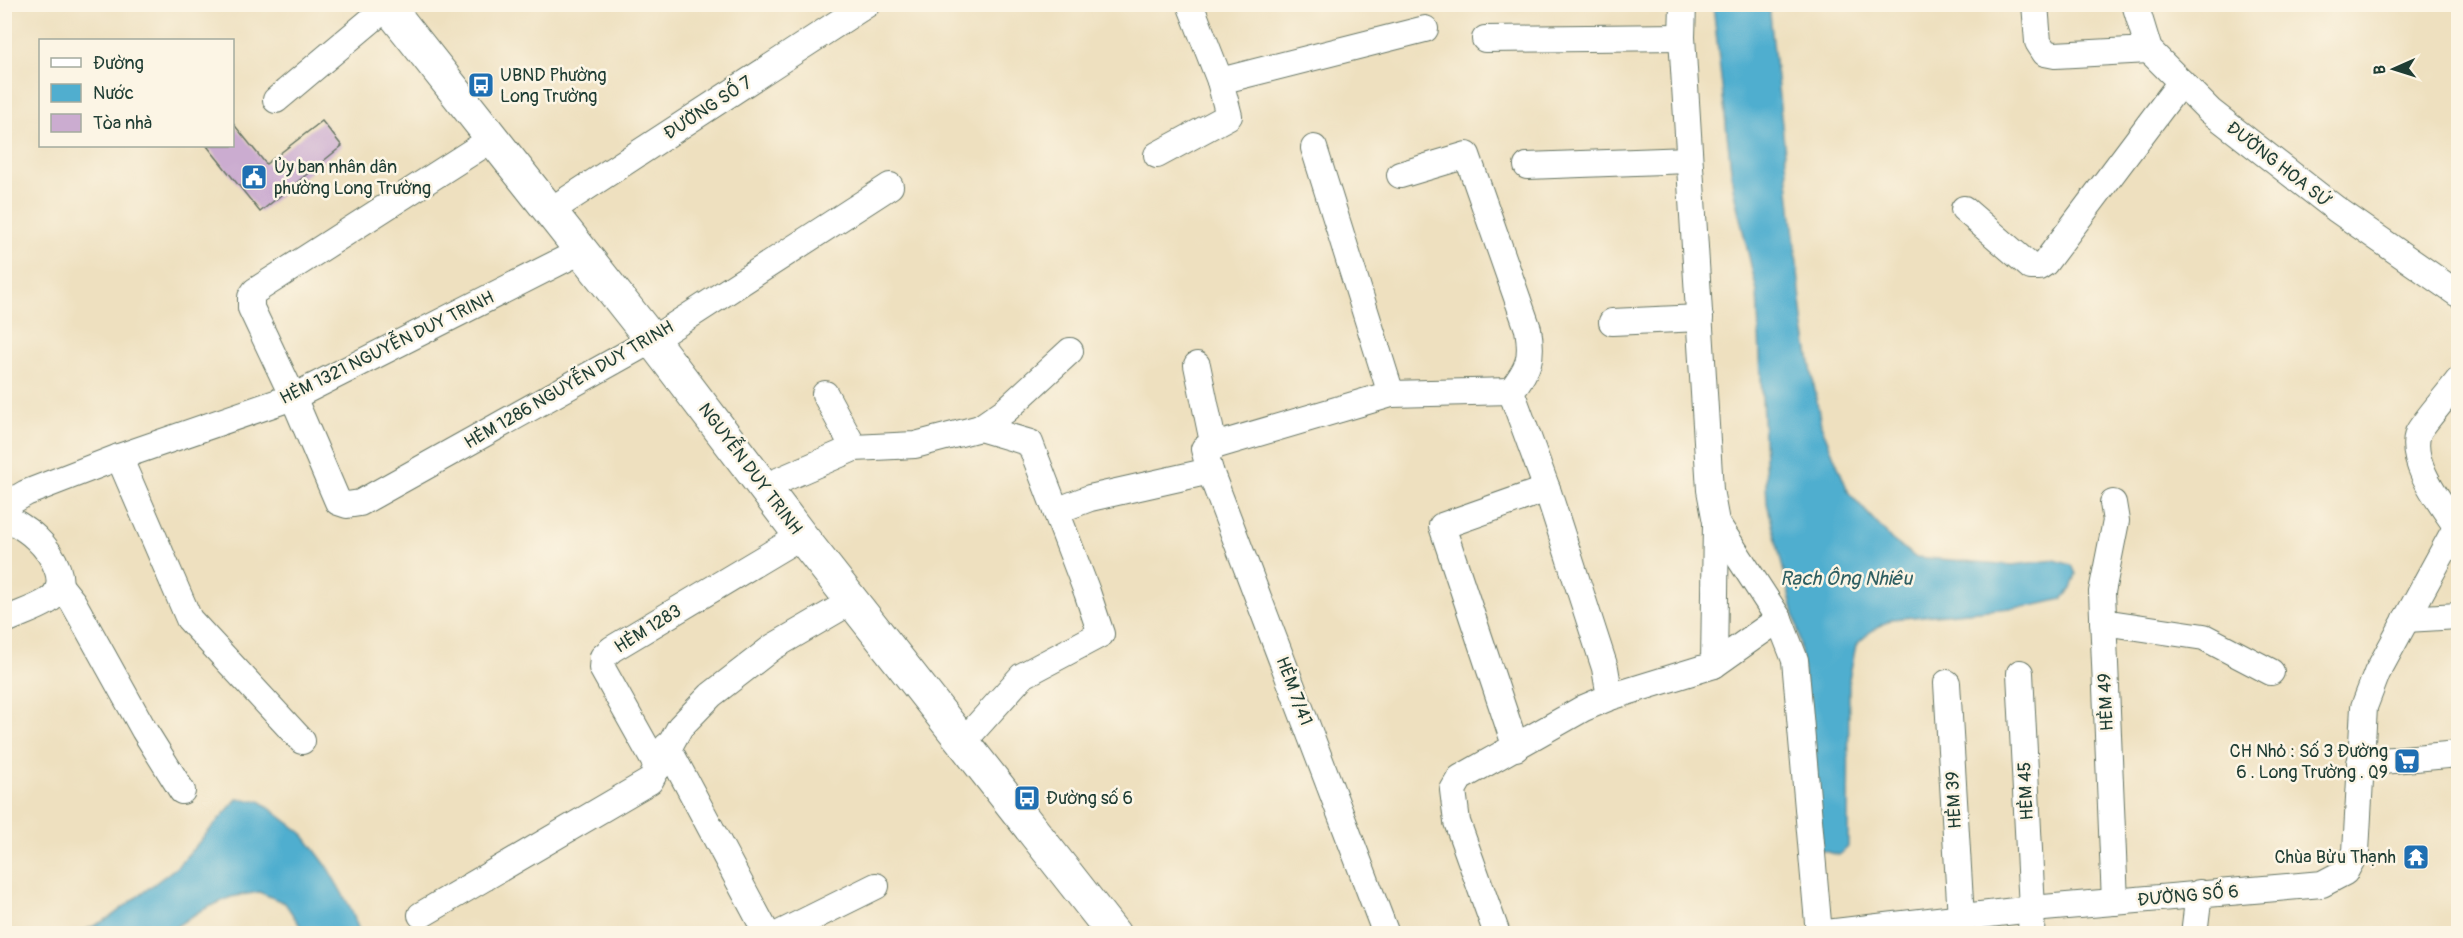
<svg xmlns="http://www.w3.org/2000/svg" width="2463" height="938" font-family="Pangolin,sans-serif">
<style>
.water{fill:#50aecf;stroke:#387682;stroke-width:1.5}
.building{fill:#cbacd0}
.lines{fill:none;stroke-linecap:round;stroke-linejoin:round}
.minor-casing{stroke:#677665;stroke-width:28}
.major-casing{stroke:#677665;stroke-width:35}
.minor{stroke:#fff;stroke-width:26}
.major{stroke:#fff;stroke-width:33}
.labels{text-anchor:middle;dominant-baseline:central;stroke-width:5;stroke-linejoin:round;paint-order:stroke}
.poi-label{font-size:18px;fill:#1f3d34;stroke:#fcf5e5;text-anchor:start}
.street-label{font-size:18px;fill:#1f3d34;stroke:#fcf5e5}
.water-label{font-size:20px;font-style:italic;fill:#2e5f62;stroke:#fcf5e5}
</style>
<rect width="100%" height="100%" fill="#fcf5e5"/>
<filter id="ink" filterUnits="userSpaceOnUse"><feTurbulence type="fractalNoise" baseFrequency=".0167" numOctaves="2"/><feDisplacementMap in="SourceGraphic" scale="12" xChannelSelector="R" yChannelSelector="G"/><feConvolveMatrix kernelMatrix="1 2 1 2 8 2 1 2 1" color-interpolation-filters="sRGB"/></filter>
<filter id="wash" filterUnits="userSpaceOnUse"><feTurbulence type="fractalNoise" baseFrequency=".008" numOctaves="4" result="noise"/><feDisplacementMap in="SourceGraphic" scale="24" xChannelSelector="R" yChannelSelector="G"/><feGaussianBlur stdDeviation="1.35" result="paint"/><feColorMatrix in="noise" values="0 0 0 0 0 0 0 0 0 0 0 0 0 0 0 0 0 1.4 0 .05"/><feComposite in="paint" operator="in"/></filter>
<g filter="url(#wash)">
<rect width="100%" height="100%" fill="#eee0bf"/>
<g class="water">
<path d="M1713 5H1769L1804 328 1821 425 1849 493 1892 540 1915 557 2012 565 2055 560 2072 565 2076 574 2071 589 2062 599 2032 606 1892 619 1870 632 1856 645 1849 679 1848 846 1839 855 1819 850 1812 739 1798 631 1767 503 1757 291 1733 188Z"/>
<path d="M237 799 260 801 302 833 326 865 351 909 360 933H305L285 903 259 892 231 897 200 911 166 933H80L109 918 178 866Z"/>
</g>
<g id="blocks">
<path class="building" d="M322 121 342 146 260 212 207 146H232V122L266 164Z"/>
</g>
</g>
<g filter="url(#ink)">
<use href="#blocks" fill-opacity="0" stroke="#677665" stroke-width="1.5"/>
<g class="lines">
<defs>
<g id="minor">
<path d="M1190 4 1220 81"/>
<path d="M1683 4 1682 37 1710 490 1716 522 1779 619 1795 660 1819 934"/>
<path d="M2035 4 2038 42 2045 53 2055 55 2149 50"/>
<path d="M2135 4 2149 50 2210 111 2336 209 2458 294"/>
<path d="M1485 39 1682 37"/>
<path d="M276 100 388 6"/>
<path d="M492 139 255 291 251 297V308L293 397 338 502 347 505 360 503 652 340 890 186"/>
<path d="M1314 148 1391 394 1511 391"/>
<path d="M1157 155 1229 116 1220 81 1425 29"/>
<path d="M1527 166 1689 160"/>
<path d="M1400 175 1467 155 1528 329C1533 358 1529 368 1511 391L1547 489 1605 668 1610 697 1584 708 1460 778 1453 790 1457 822 1497 934"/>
<path d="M1964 209 2031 267H2039L2045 263 2181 82"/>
<path d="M550 211 867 4"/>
<path d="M1612 322 1700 318"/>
<path d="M1197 365 1214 447"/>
<path d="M825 394 854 448"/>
<path d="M119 457 189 619 302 741"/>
<path d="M764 487 854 448 915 445 980 428 1006 410 1070 351"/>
<path d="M2113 503 2116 521 2102 592 2115 902"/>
<path d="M4 510 14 500 26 493 119 457 293 397 581 251"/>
<path d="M1056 511 1090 498 1210 471"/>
<path d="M4 516C15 523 27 529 36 538 52 553 73 585 48 601 35 609 18 614 4 621"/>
<path d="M1716 522 1714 665 1779 619"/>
<path d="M2456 526C2441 503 2408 463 2418 433 2421 425 2451 391 2458 381"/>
<path d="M61 587 73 602 144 730 182 791"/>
<path d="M2406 619 2458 616"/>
<path d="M2103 622 2204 637 2271 672"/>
<path d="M2020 673 2032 909 2031 934"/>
<path d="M1947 683 1961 918"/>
<path d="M1610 697 1714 665"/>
<path d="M963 742 1022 676 1101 634 1087 592 1030 443 980 428"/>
<path d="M667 746 767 934"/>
<path d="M1516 748 1442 526 1547 489"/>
<path d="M2360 763 2458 754"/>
<path d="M658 768 602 668 603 657 612 649 801 536"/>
<path d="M421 915 650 781 680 727 711 695 773 647 852 601"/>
<path d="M779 934 876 886"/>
<path d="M1386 934 1210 471 1204 449 1391 394"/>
<path d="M1818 934 2032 909 2322 884 2345 872 2356 852 2364 707 2377 673 2458 524"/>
<path d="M2194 934 2199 893"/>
</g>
<path id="major" d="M386 4 652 340 801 536 1114 934"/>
</defs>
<use href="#minor" class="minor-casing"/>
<use href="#major" class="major-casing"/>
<use href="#minor" class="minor"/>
<use href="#major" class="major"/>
</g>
</g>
<defs>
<symbol id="bus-square" viewBox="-11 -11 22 22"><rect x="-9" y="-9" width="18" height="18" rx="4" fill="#1f6fb2" stroke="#fcf5e5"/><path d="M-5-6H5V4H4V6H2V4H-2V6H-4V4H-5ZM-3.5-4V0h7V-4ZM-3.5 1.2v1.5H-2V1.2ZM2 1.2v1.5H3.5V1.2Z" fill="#fff"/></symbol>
<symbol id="civic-square" viewBox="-11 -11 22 22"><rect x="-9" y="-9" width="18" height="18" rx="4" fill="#1f6fb2" stroke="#fcf5e5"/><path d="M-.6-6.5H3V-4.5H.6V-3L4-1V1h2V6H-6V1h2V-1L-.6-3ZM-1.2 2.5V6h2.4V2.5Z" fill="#fff"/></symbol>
<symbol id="supermarket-square" viewBox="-11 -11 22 22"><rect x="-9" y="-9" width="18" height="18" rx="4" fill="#1f6fb2" stroke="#fcf5e5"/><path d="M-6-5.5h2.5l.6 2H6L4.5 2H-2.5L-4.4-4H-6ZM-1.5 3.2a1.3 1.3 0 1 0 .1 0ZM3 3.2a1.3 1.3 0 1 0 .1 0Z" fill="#fff"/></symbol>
<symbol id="temple-square" viewBox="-11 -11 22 22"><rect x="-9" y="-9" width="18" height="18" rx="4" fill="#1f6fb2" stroke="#fcf5e5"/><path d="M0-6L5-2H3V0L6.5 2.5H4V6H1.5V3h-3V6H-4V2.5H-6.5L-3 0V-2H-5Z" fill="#fff"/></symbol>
</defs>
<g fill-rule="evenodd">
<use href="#bus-square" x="466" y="70" width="30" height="30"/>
<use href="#civic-square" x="239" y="162" width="30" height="30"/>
<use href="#supermarket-square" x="2392" y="746" width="30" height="30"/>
<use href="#bus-square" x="1012" y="783" width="30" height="30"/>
<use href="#temple-square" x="2401" y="842" width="30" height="30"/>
</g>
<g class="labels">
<g class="poi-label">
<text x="500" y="75">UBND Phường<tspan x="500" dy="21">Long Trường</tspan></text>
<text x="274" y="167">Ủy ban nhân dân<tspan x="274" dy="21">phường Long Trường</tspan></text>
<text x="2388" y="751" text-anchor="end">CH Nhỏ : Số 3 Đường<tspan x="2388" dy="21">6 . Long Trường . Q9</tspan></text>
<text x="1046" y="798">Đường số 6</text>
<text x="2396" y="857" text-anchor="end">Chùa Bửu Thạnh</text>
</g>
<g class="street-label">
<text transform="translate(708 108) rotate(-33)">ĐƯỜNG SỐ 7</text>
<text transform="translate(2279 165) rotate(38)">ĐƯỜNG HOA SỨ</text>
<text transform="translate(387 348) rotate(-26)">HẺM 1321 NGUYỄN DUY TRINH</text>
<text transform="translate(569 385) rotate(-30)">HẺM 1286 NGUYỄN DUY TRINH</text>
<text transform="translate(750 469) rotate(53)">NGUYỄN DUY TRINH</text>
<text transform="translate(648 629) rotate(-32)">HẺM 1283</text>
<text transform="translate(1294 691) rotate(69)">HẺM 7/41</text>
<text transform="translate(2106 702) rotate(-93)">HẺM 49</text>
<text transform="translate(2026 791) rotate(-93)">HẺM 45</text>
<text transform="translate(1954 800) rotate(-93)">HẺM 39</text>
<text transform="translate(2188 896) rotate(-5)">ĐƯỜNG SỐ 6</text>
</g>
<g class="water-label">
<text x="1846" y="578">Rạch Ông Nhiêu</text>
</g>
</g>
<rect width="2463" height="938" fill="none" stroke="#fcf5e5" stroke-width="24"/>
<rect x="39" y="39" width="195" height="108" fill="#fcf5e5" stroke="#a4ab9e" stroke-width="1.5"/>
<rect x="51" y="58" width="30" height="9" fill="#ffffff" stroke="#a4ab9e" stroke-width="1.5"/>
<text x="93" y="69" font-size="18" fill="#1f3d34">Đường</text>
<rect x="51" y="84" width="30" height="18" fill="#50aecf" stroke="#a4ab9e" stroke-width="1.5"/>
<text x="93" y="99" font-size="18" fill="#1f3d34">Nước</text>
<rect x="51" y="114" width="30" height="18" fill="#cbacd0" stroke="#a4ab9e" stroke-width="1.5"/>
<text x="93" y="129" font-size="18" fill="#1f3d34">Tòa nhà</text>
<g transform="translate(2394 69) rotate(267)" stroke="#fcf5e5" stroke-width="4.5" paint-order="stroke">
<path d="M0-4.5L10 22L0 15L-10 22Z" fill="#1f3d34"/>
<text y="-9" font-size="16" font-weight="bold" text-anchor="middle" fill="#1f3d34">B</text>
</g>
</svg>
